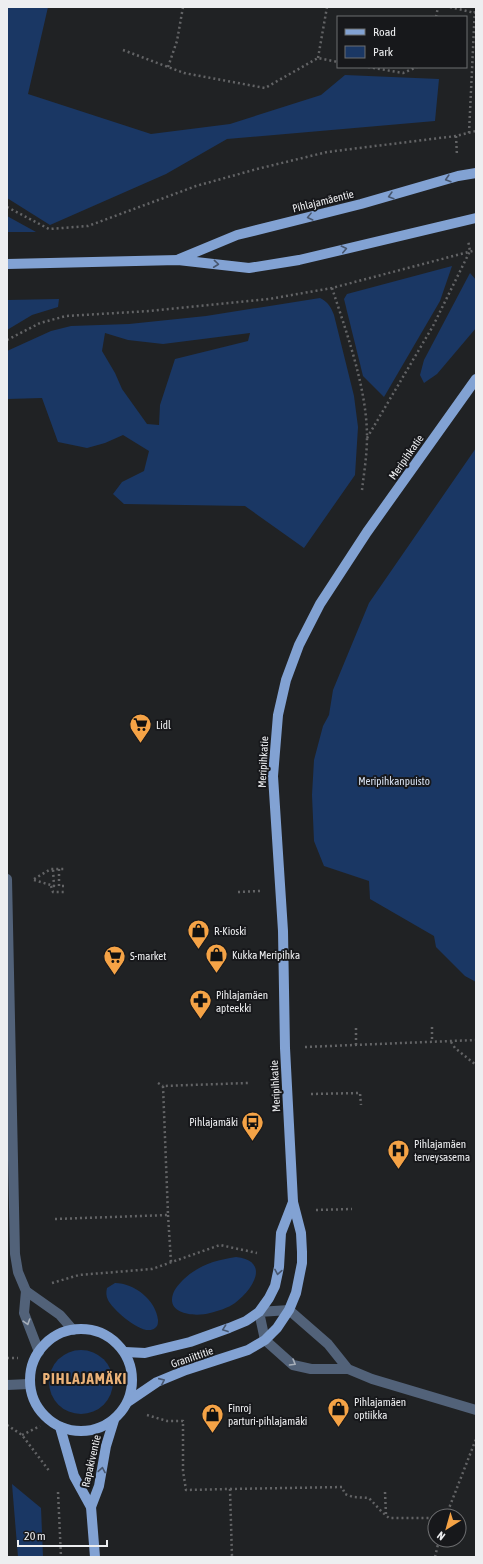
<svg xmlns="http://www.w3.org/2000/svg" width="483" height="1564" font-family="'Asap Condensed',sans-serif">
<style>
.green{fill:#1a3764;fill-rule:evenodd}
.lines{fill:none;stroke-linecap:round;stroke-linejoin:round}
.path{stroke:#636466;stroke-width:2.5;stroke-dasharray:2 3;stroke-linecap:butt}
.minor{stroke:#526279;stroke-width:10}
.major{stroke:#82a2d3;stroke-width:10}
.oneway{stroke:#47566e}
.oneway2{stroke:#a7afba}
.labels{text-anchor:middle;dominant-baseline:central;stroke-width:4;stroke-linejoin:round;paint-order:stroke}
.street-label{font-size:11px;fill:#edeef0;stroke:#17181b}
.poi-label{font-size:11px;fill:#edeef0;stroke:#17181b;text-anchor:start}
.park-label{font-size:11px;fill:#d6e0f0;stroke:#17181b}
.district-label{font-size:15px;font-weight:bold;letter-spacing:1px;fill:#ebb278;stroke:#17181b}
</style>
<rect width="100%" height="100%" fill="#202224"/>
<g class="green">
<path d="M7 7H48L28 94 151 134 230 124 321 95 345 75 439 79 435 121 227 139 166 174 50 225 7 198Z"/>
<path d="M7 216 36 232H7Z"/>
<path d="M452 266 440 301 384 397 363 376 344 299 347 294Z"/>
<path d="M470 273 476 280V328L437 374 424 383 420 375 424 360Z"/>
<path d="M320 298C328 302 331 307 334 315L354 396 358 427 355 475 304 548 245 506 124 504 113 494 122 482 144 471 149 451 123 435 105 443 87 448 58 442 42 398 7 399V351L51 331 71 326 129 324 206 316ZM250 333 248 341 175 359 160 405 159 425 147 424 122 389 115 373 102 351 105 333 128 340 163 344Z"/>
<path d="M59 299 58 307 32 315 7 330V300Z"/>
<path d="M476 448V982L465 976 436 947 434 936 370 899 369 881 324 866 314 841 312 795 314 760 323 726 329 715 333 690 369 603Z"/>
<path d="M236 1257C271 1261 253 1290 235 1303 228 1308 218 1311 210 1313 196 1317 166 1315 173 1294 175 1288 180 1283 184 1279 199 1265 216 1260 236 1257Z"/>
<path d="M115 1283C134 1283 156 1300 158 1320 158 1323 158 1326 155 1328 144 1338 113 1310 108 1300 106 1296 106 1292 107 1288Z"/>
<circle cx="81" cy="1382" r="32"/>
<path d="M12 1484 41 1508 43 1557H18Z"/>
</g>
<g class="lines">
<g class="path">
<path d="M450 7 475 13"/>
<path d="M436 17 438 7"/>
<path d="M123 50 184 73 265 88 318 58 338 62"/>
<path d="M318 58 327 7"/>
<path d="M168 67 177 41 183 7"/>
<path d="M368 67 403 73 417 67"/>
<path d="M469 133 475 7"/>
<path d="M456 136 457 156"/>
<path d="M7 207 49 229 88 226 196 186 257 169 327 152 456 136 476 131"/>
<path d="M332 288C347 334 367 389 367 437 367 455 364 473 362 490"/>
<path d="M7 340 40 323 66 316 150 311 269 299 332 288 476 250"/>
<path d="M367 438 433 326 470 251 468 240"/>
<path d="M59 869V886H64"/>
<path d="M34 879 51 869H64"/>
<path d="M34 880 54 886 53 869"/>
<path d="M51 886 53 892H64"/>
<path d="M238 892 260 891"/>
<path d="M432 1027V1042"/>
<path d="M356 1028V1045"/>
<path d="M451 1042 455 1048 476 1065"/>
<path d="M305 1047 476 1040"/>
<path d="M158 1083 163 1086"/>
<path d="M311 1094 360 1093 361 1105"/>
<path d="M316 1210 352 1209"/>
<path d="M168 1215 171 1262"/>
<path d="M55 1219 168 1215 163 1086 248 1083"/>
<path d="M52 1283 79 1275 152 1269 220 1245 257 1253"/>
<path d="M7 1358H18"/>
<path d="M147 1415 167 1421H183V1471L186 1490 230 1489 232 1557"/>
<path d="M7 1425 22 1435 50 1472"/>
<path d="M22 1435 40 1426"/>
<path d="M230 1489 342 1487 345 1494 353 1497 369 1498 382 1512 389 1518H435"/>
<path d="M58 1492 61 1557"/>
<path d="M385 1492 386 1515"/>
<path d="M446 1516 476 1439"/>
<path d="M435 1557 439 1540"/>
</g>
<g class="minor">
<path d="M7 879 15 1254 18 1272 26 1291 24 1313 39 1352"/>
<path d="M26 1291 60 1315 73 1330"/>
<path d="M348 1369 328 1344 289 1310 259 1312 265 1340 293 1365 311 1369H348L372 1379 476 1410"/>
<path d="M7 1385 29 1384"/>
</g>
<g class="major">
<path d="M179 259 237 235 361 204 458 176 476 173"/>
<path d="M7 264 178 260 249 268 299 260 476 218"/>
<circle cx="81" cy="1380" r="51"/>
<path d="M125 1352 145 1353 190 1342 229 1328 246 1321 259 1312 269 1298 275 1286 279 1267 281 1233 293 1202"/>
<path d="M129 1401 157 1382 186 1370 248 1350 265 1340 277 1328 289 1310 296 1293 302 1263V1252L301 1233 293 1202 285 1048 283 931 273 776 278 715 286 680 299 645 320 604 367 532 476 379"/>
<path d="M60 1427 74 1476 91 1507 95 1557"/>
<path d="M91 1507 99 1486 106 1446 114 1420"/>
</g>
</g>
<defs><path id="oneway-chevron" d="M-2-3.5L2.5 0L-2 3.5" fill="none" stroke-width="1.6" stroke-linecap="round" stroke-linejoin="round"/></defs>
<g class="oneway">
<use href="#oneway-chevron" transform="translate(448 179) rotate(163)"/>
<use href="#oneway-chevron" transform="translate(391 196) rotate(164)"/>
<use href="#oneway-chevron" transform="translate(310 217) rotate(166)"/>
<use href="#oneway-chevron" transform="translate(344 249) rotate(-13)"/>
<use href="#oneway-chevron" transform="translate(216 264) rotate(6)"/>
<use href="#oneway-chevron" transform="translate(278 1272) rotate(100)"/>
<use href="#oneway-chevron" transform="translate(225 1329) rotate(160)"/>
<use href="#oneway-chevron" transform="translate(162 1381) rotate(-24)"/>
<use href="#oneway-chevron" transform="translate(102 1470) rotate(-80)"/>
</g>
<g class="oneway2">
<use href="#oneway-chevron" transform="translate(27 1322) rotate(73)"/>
<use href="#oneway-chevron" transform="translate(293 1363) rotate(30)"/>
</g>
<defs>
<symbol id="supermarket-pin" viewBox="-11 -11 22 30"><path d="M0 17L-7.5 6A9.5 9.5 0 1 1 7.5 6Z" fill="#f5a346" stroke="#17181b"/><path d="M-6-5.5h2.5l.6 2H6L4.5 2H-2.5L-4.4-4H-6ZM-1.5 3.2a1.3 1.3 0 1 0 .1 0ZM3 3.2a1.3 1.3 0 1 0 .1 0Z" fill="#111"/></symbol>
<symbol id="shop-pin" viewBox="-11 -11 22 30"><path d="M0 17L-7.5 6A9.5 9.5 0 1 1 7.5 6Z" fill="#f5a346" stroke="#17181b"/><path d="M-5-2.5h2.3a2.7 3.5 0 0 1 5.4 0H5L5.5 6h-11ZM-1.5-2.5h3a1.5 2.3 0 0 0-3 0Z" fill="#111"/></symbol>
<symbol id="pharmacy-pin" viewBox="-11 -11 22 30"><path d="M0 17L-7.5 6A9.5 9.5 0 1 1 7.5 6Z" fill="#f5a346" stroke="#17181b"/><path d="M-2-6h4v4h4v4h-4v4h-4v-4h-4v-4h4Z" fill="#111"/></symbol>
<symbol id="bus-pin" viewBox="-11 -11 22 30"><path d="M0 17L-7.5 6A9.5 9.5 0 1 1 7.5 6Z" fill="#f5a346" stroke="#17181b"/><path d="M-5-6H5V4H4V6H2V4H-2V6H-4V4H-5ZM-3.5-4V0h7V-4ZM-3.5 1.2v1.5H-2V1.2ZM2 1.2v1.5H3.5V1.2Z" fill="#111"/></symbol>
<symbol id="hospital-pin" viewBox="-11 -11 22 30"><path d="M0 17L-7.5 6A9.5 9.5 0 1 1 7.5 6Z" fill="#f5a346" stroke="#17181b"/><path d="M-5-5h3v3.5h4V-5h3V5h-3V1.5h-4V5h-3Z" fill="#111"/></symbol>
</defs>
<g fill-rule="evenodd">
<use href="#supermarket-pin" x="128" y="712" width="25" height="34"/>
<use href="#shop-pin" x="186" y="918" width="25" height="34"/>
<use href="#shop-pin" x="204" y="942" width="25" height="34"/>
<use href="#supermarket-pin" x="102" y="944" width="25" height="34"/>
<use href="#pharmacy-pin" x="188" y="988" width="25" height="34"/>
<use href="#bus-pin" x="240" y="1110" width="25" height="34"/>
<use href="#hospital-pin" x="386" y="1138" width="25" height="34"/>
<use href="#shop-pin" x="326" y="1396" width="25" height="34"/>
<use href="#shop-pin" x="200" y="1402" width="25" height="34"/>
</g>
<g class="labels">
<g class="street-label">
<text transform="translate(323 201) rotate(-14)">Pihlajamäentie</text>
<text transform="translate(406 457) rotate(-55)">Meripihkatie</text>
<text transform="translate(263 762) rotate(-87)">Meripihkatie</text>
<text transform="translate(275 1086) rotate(-93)">Meripihkatie</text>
<text transform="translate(192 1357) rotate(-19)">Graniittitie</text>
<text transform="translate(91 1461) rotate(-77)">Rapakiventie</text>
</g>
<g class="poi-label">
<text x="156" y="725">Lidl</text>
<text x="214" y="931">R-Kioski</text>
<text x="232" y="955">Kukka Meripihka</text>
<text x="130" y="956">S-market</text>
<text x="216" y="995">Pihlajamäen<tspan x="216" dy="13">apteekki</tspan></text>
<text x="238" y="1122" text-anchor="end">Pihlajamäki</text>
<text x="414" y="1144">Pihlajamäen<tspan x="414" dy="13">terveysasema</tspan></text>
<text x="354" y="1402">Pihlajamäen<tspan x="354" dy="13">optiikka</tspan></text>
<text x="228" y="1408">Finroj<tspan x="228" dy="13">parturi-pihlajamäki</tspan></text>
</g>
<g class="park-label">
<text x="394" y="781">Meripihkanpuisto</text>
</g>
<g class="district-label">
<text x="85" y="1378">PIHLAJAMÄKI</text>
</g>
</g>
<rect width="483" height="1564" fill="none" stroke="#edeef0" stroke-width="16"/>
<rect x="337" y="16" width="130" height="52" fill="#17181b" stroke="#6d6e70"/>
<rect x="345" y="29" width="20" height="6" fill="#82a2d3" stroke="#6d6e70"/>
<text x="373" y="36" font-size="12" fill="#edeef0">Road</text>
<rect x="345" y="46" width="20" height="12" fill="#1a3764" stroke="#6d6e70"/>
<text x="373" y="56" font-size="12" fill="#edeef0">Park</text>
<g transform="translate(447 1528) rotate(217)"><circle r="19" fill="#17181b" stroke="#6d6e70"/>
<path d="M0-3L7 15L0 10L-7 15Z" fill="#f5a346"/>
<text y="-6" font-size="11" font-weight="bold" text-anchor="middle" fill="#edeef0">N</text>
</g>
<path d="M18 1540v6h89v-6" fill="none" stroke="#edeef0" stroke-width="2"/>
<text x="24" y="1540" font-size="12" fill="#edeef0" stroke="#17181b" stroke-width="3" paint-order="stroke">20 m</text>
</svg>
